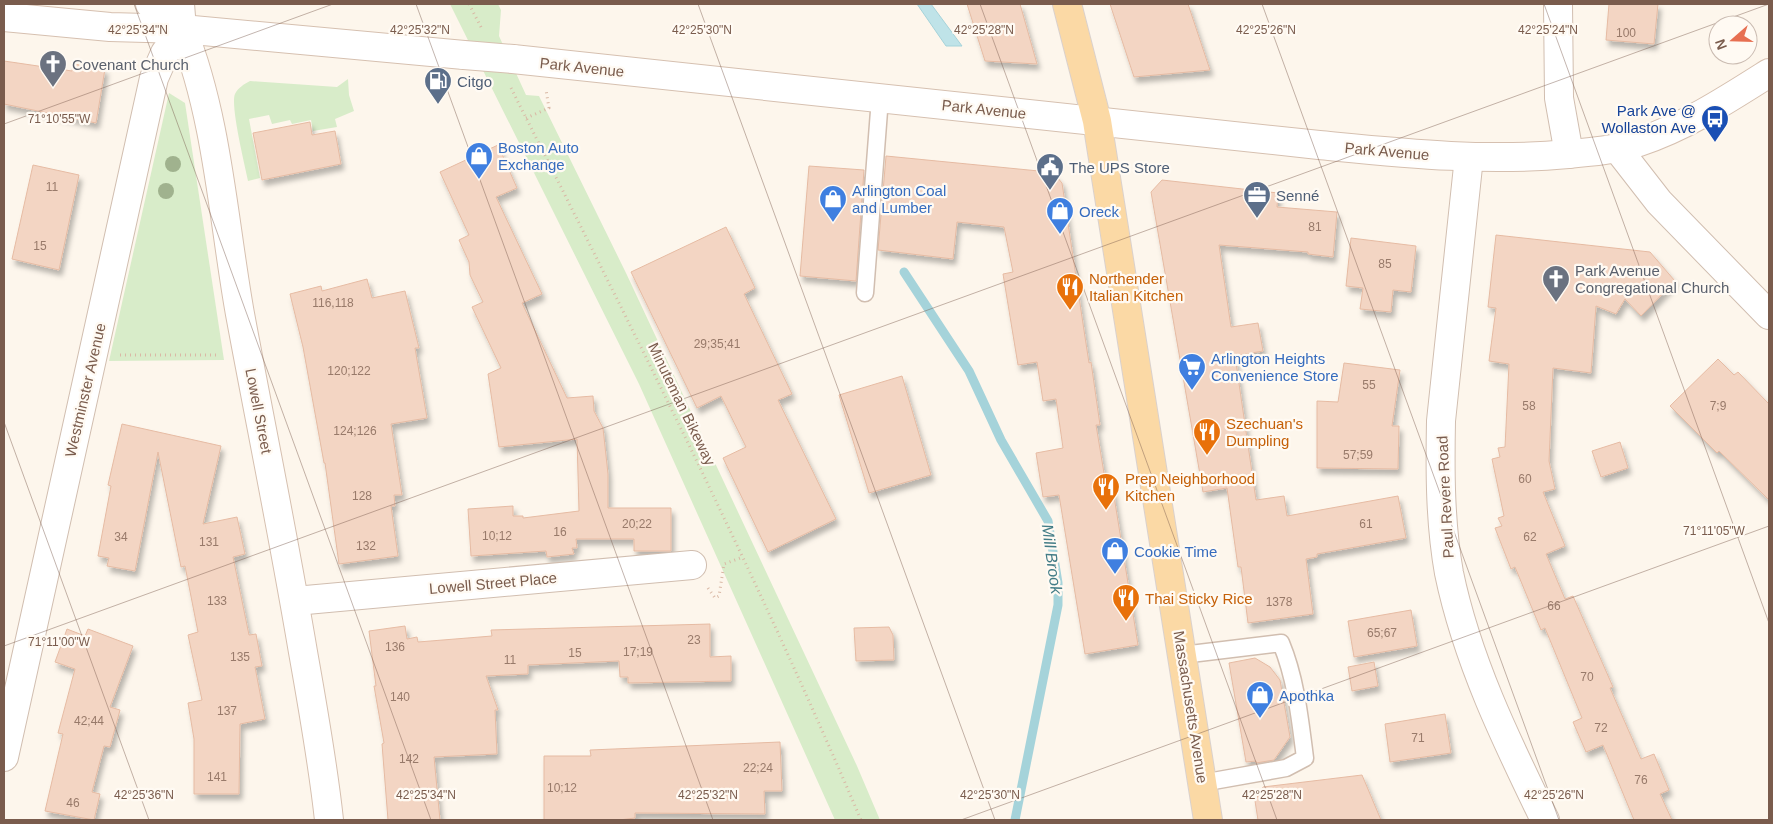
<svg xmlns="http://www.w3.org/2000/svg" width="1773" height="824" font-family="Helvetica,sans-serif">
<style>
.green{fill:#d8ecc9}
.water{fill:#bfe3e8;stroke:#a5d3da}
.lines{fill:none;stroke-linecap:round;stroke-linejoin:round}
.stream{stroke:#a5d3da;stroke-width:9}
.building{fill:#f3d5c3;stroke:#e6bba3;filter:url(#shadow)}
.service-casing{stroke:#d1beb0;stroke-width:19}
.minor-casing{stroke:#d1beb0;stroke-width:30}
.tertiary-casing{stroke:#d1beb0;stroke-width:30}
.secondary-casing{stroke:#d6c0b0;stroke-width:30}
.primary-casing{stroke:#dad1cd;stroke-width:30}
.path{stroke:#d9b8a5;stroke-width:3;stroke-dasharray:1 4;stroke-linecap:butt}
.service{stroke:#fff;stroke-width:16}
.minor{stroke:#fff;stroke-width:28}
.tertiary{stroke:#fff;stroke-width:28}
.secondary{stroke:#fff;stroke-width:28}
.primary{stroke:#fbd9a5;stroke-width:28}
.secondary-bridge-casing{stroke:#d6c0b0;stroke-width:30;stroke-linecap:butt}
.secondary-bridge{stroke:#fff;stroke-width:28}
.tree{fill:#a0b28e}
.ticks{fill:none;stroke:#7a5c4d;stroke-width:1;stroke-opacity:0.45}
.labels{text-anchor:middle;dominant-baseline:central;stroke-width:4.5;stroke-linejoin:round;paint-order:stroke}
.number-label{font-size:12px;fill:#987a6a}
.worship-label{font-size:15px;fill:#5b616d;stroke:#fffaf3;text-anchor:start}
.street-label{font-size:15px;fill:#7a5c4d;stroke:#fffaf3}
.service-label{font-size:15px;fill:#4e5e75;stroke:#fffaf3;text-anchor:start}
.transit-label{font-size:15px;fill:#164399;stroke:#fffaf3;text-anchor:end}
.shop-label{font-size:15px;fill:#366cbe;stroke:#fffaf3;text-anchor:start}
.food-label{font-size:15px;fill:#c56008;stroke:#fffaf3;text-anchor:start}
.water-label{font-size:16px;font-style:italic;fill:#437c86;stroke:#fffaf3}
.ticks-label{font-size:12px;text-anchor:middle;fill:#7a5c4d;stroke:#fffaf3;stroke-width:4.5;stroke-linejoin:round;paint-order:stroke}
</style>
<defs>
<filter id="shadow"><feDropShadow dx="3" dy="5.5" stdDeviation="2.5" flood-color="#0004"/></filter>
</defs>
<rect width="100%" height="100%" fill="#fdf6ec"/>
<g class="green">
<path d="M450 4H498L501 10 499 36 526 95 539 96 626 273 857 766 880 820H835L639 384Z"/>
<path d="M348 79 349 95 354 111 335 119 337 127 313 131 311 120 292 124 290 120 272 124 269 115 249 119 260 178 248 181C245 166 230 105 235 94 238 88 244 84 250 81L337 87Z"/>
<path d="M169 93 185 103 224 360 109 361Z"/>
</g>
<path class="water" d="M917 4H931L962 46H946Z"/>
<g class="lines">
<path class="stream" d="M904 272 969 371 1001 440 1048 521 1058 583V605L1015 820"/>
</g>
<g class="building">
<path d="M967 4H1020L1037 64 985 61Z"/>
<path d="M1110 4H1188L1210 70 1134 77Z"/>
<path d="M1609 4H1658L1654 44 1606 40Z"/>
<path d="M4 61 72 71 73 64 105 69 96 123 4 104Z"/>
<path d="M310 122 312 135 335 131 341 164 262 180 253 133Z"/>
<path d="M498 145 517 188 496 197 542 294 522 303 567 398 593 396 594 411 603 428 608 474V508H671V551H634V539H576L577 548H572L574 554 547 557 546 551 471 556 468 509 513 506V516H523V518L579 511 577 439 499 447 488 374 501 368 472 307 483 302 470 275 469 262 459 240 469 235 440 172Z"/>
<path d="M886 156 1049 172 1057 177 1062 183 1085 337 1089 363 1091 362 1100 425H1096L1107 491 1113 490 1138 645 1085 654 1059 495 1043 497 1036 453 1063 448 1056 399 1043 401 1037 362 1018 365 1003 274 1013 272 1004 227 957 222 953 259 878 250Z"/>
<path d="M33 165 79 175 59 270 12 259Z"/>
<path d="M809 166 864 170 856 281 800 276Z"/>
<path d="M1162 180 1278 193 1277 207 1337 212 1333 257 1308 254V252L1219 245 1231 327 1258 323 1263 351 1235 356 1256 500 1284 496 1287 516 1398 496 1406 538 1317 554V557L1306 559 1313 614 1248 623 1241 567H1238L1227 488 1203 492 1151 192Z"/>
<path d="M726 227 755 288 744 294 792 394 778 400 836 519 768 552 723 458 746 447 721 396 697 408 631 272Z"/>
<path d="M1496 235 1650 252 1675 281 1641 316 1625 299 1616 314 1596 306 1591 373 1553 368 1549 461 1555 489 1543 492 1565 546 1546 554 1565 599 1573 596 1613 687 1610 688 1641 759 1654 754 1669 790 1660 794 1672 820H1634L1603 745 1586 752 1573 722 1582 718 1545 628 1541 630 1515 567 1511 569 1495 528 1502 526 1498 518 1504 516 1492 459 1500 457 1498 448 1505 447 1509 364 1489 361 1496 308 1488 307Z"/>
<path d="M1351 238 1416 246 1411 292 1393 290 1391 312 1360 309 1363 288 1346 286Z"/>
<path d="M367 279 372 298 405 291 419 348H415L427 418 391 424 402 495H394L395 506H391L398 556 339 564 325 463H324L303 347 290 294 321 286 322 291Z"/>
<path d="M1718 359 1734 375 1738 372 1769 404V500L1719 451 1717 453 1670 406Z"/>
<path d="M1344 363 1400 370 1392 426H1399L1398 469 1317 468V401L1338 402Z"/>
<path d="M902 376 931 475 869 493 839 395Z"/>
<path d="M122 424 221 446 203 524 237 517 245 554 233 557 249 635 256 634 262 666 255 667 265 719 240 724 239 794H194V739L188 703 202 700 188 635 198 632 185 566 181 567 158 452 135 571 107 566 109 558 98 556 111 486 108 485Z"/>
<path d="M1620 442 1628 468 1601 477 1592 451Z"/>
<path d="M1411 610 1417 646 1354 657 1348 621Z"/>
<path d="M710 624V657L731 656V681L628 683V677H620L619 661 528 665V674L486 676 498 710H495L497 754 434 757 440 820H388L382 744 384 743 374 686H376L369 631 405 626 407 639 417 637 418 642 492 636 491 630Z"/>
<path d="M889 627 893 635 894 660 856 661 854 628Z"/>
<path d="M67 629 85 636 88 629 133 646 110 707 120 710 110 747 104 746 92 792 100 794 94 820 45 811 63 734 58 733 75 669 55 662Z"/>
<path d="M1255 658 1270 667 1280 680 1290 737 1274 760 1256 763V761L1246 762 1229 663Z"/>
<path d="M1374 662 1378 686 1352 691 1348 667Z"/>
<path d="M1445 714 1451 753 1390 762 1385 724Z"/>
<path d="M780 742 782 791H764L765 814 635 813V818L619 820H544V756H591L590 750Z"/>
<path d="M1362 775 1381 820H1258L1255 801 1263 787Z"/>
</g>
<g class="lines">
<defs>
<g id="service">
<path d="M865 293 880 98"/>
<path d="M1182 655 1281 643C1296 679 1300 719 1305 758L1286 768 1202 783"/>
</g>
<g id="minor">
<path d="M1558 4 1559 98 1569 154"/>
<path d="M1617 148 1659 202 1769 315"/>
<path d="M1469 157 1441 421C1440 471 1440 523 1449 573 1467 660 1506 740 1545 820"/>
<path d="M295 601 692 565"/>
<path d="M4 757 154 78 165 53 182 29 150 4"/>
</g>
<path id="tertiary" d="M180 4 182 29"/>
<g id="secondary">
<path d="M4 17 110 27 182 29 464 55"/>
<path d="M182 29C218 119 223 219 240 314 261 427 284 539 303 652 313 708 323 764 329 820"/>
<path d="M513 59 1319 145C1402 153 1484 162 1568 154 1592 152 1616 150 1639 142 1685 127 1728 99 1769 73"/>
</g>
<path id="primary" d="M1067 4 1097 121 1208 820"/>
</defs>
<use href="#service" class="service-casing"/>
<use href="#minor" class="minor-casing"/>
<use href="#tertiary" class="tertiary-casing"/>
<use href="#secondary" class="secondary-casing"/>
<use href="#primary" class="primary-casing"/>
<g class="path">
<path d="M469 4 482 29"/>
<path d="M511 88C633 330 755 571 861 820"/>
<path d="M526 118 549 108 546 90"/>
<path d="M120 355H217"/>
<path d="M708 588 715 598 719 596 724 564 743 557"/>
</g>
<use href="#service" class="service"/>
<use href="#minor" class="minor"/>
<use href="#tertiary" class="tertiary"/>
<use href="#secondary" class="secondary"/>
<use href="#primary" class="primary"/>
<defs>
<path id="secondary-bridge" d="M464 55 513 59"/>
</defs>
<use href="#secondary-bridge" class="secondary-bridge-casing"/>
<use href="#secondary-bridge" class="secondary-bridge"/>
</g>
<g class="tree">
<circle cx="173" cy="164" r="8"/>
<circle cx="166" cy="191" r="8"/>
</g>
<path class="ticks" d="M134 4 431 820M416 4 713 820M698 4 995 820M980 4 1277 820M1262 4 1559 820M1544 4 1769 623M4 124 333 4M4 422 149 820M4 646 1769 4M961 820 1769 526"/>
<defs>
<symbol id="church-pin" viewBox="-11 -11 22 30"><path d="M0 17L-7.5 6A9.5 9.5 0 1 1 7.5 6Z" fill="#6b7280" stroke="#fffaf3"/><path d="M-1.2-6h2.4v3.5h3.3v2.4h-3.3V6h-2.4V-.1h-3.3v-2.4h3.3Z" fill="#fff"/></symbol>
<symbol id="fuel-pin" viewBox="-11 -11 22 30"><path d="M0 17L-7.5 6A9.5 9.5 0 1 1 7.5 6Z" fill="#5c6f8a" stroke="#fffaf3"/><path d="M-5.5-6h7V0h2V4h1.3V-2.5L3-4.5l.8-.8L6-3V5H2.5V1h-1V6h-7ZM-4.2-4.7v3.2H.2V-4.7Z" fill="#fff"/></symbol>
<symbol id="bus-pin" viewBox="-11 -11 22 30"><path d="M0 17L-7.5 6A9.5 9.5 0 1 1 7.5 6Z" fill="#1a4fb4" stroke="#fffaf3"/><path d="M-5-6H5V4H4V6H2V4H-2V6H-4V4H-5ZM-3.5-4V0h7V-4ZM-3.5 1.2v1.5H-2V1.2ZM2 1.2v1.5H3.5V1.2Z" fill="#fff"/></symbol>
<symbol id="shop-pin" viewBox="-11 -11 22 30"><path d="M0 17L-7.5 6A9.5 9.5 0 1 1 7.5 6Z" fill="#3f7fe0" stroke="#fffaf3"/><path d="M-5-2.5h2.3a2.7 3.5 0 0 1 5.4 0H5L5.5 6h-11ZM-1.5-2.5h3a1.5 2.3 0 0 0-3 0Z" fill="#fff"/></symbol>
<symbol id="civic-pin" viewBox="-11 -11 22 30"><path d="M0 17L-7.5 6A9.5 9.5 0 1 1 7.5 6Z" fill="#5c6f8a" stroke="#fffaf3"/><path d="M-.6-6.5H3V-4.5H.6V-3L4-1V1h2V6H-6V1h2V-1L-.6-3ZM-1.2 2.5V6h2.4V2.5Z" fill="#fff"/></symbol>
<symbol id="office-pin" viewBox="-11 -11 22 30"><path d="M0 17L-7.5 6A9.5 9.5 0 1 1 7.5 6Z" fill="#5c6f8a" stroke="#fffaf3"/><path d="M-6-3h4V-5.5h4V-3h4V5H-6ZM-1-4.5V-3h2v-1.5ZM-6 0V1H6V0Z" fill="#fff"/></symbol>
<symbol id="restaurant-pin" viewBox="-11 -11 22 30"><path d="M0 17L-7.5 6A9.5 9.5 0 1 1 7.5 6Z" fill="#e8710a" stroke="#fffaf3"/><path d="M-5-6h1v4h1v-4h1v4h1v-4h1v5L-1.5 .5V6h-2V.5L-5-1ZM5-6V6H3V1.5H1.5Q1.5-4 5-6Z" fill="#fff"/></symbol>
<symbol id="supermarket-pin" viewBox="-11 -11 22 30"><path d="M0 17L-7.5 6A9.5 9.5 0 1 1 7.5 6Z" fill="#3f7fe0" stroke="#fffaf3"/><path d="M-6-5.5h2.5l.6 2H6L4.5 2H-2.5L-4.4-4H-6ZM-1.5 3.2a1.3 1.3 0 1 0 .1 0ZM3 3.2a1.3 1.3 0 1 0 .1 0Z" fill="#fff"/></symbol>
</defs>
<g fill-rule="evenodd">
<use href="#church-pin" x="37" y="48" width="32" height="43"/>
<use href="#fuel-pin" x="422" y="65" width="32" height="43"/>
<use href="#bus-pin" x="1699" y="103" width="32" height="43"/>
<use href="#shop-pin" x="463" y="140" width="32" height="43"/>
<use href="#civic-pin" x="1034" y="151" width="32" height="43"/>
<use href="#office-pin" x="1241" y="179" width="32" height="43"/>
<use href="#shop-pin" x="817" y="183" width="32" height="43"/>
<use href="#shop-pin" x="1044" y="195" width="32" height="43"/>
<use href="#church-pin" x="1540" y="263" width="32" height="43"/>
<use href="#restaurant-pin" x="1054" y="271" width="32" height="43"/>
<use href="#supermarket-pin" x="1176" y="351" width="32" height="43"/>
<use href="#restaurant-pin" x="1191" y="416" width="32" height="43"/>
<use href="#restaurant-pin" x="1090" y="471" width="32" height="43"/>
<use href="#shop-pin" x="1099" y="535" width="32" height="43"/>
<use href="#restaurant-pin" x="1110" y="582" width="32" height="43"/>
<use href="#shop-pin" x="1244" y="679" width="32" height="43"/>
</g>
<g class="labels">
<g class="number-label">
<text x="1626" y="33">100</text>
<text x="52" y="187">11</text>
<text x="1315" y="227">81</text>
<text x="40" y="246">15</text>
<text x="1385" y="264">85</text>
<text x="333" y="303">116,118</text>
<text x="717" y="344">29;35;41</text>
<text x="349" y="371">120;122</text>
<text x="1369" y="385">55</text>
<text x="1529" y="406">58</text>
<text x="1718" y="406">7;9</text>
<text x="355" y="431">124;126</text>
<text x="1358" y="455">57;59</text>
<text x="1525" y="479">60</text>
<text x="362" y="496">128</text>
<text x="637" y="524">20;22</text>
<text x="1366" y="524">61</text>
<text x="560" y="532">16</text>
<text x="497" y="536">10;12</text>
<text x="121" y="537">34</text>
<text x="1530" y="537">62</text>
<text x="209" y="542">131</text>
<text x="366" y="546">132</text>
<text x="217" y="601">133</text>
<text x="1279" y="602">1378</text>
<text x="1554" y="606">66</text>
<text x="1382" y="633">65;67</text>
<text x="694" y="640">23</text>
<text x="395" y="647">136</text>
<text x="638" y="652">17;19</text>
<text x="575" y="653">15</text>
<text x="240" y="657">135</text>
<text x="510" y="660">11</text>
<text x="1587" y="677">70</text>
<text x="400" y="697">140</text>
<text x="227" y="711">137</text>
<text x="89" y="721">42;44</text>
<text x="1601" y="728">72</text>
<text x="1418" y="738">71</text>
<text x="409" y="759">142</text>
<text x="758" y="768">22;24</text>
<text x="217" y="777">141</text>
<text x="1641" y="780">76</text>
<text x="562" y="788">10;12</text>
<text x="73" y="803">46</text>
</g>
<g class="worship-label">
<text x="72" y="64">Covenant Church</text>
<text x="1575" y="270">Park Avenue<tspan x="1575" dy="17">Congregational Church</tspan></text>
</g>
<g class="street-label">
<text transform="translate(582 67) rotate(6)">Park Avenue</text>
<text transform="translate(984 109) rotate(6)">Park Avenue</text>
<text transform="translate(1387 151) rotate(5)">Park Avenue</text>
<text transform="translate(85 390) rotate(-77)">Westminster Avenue</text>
<text transform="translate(682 404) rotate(64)">Minuteman Bikeway</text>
<text transform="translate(259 411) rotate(79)">Lowell Street</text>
<text transform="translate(1445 497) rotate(-93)">Paul Revere Road</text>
<text transform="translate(493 583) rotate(-5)">Lowell Street Place</text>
<text transform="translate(1191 707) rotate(81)">Massachusetts Avenue</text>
</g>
<g class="service-label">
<text x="457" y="81">Citgo</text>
<text x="1069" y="167">The UPS Store</text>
<text x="1276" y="195">Senné</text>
</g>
<g class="transit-label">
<text x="1696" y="110">Park Ave @<tspan x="1696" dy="17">Wollaston Ave</tspan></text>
</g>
<g class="shop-label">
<text x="498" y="147">Boston Auto<tspan x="498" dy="17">Exchange</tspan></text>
<text x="852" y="190">Arlington Coal<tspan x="852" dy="17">and Lumber</tspan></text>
<text x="1079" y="211">Oreck</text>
<text x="1211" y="358">Arlington Heights<tspan x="1211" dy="17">Convenience Store</tspan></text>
<text x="1134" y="551">Cookie Time</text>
<text x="1279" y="695">Apothka</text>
</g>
<g class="food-label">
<text x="1089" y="278">Northender<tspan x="1089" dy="17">Italian Kitchen</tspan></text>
<text x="1226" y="423">Szechuan's<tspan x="1226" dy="17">Dumpling</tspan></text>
<text x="1125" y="478">Prep Neighborhood<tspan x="1125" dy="17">Kitchen</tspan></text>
<text x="1145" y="598">Thai Sticky Rice</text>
</g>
<g class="water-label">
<text transform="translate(1052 559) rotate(82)">Mill Brook</text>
</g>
</g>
<g class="ticks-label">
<text x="420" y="34">42°25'32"N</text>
<text x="138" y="34">42°25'34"N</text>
<text x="702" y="34">42°25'30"N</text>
<text x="984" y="34">42°25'28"N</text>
<text x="1266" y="34">42°25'26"N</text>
<text x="1548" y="34">42°25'24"N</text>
<text x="59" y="123">71°10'55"W</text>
<text x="1714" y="535">71°11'05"W</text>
<text x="59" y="646">71°11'00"W</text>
<text x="144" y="799">42°25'36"N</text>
<text x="426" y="799">42°25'34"N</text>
<text x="708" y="799">42°25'32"N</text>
<text x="990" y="799">42°25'30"N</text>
<text x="1272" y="799">42°25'28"N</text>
<text x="1554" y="799">42°25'26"N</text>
</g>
<rect width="1773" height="824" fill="none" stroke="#7a5c4d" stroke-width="10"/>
<g transform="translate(1733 40) rotate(250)"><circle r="24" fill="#fffaf3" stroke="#cabbb1"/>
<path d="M0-4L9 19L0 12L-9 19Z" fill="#e76f51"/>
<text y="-8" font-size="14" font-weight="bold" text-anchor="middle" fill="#7a5c4d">N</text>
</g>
</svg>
